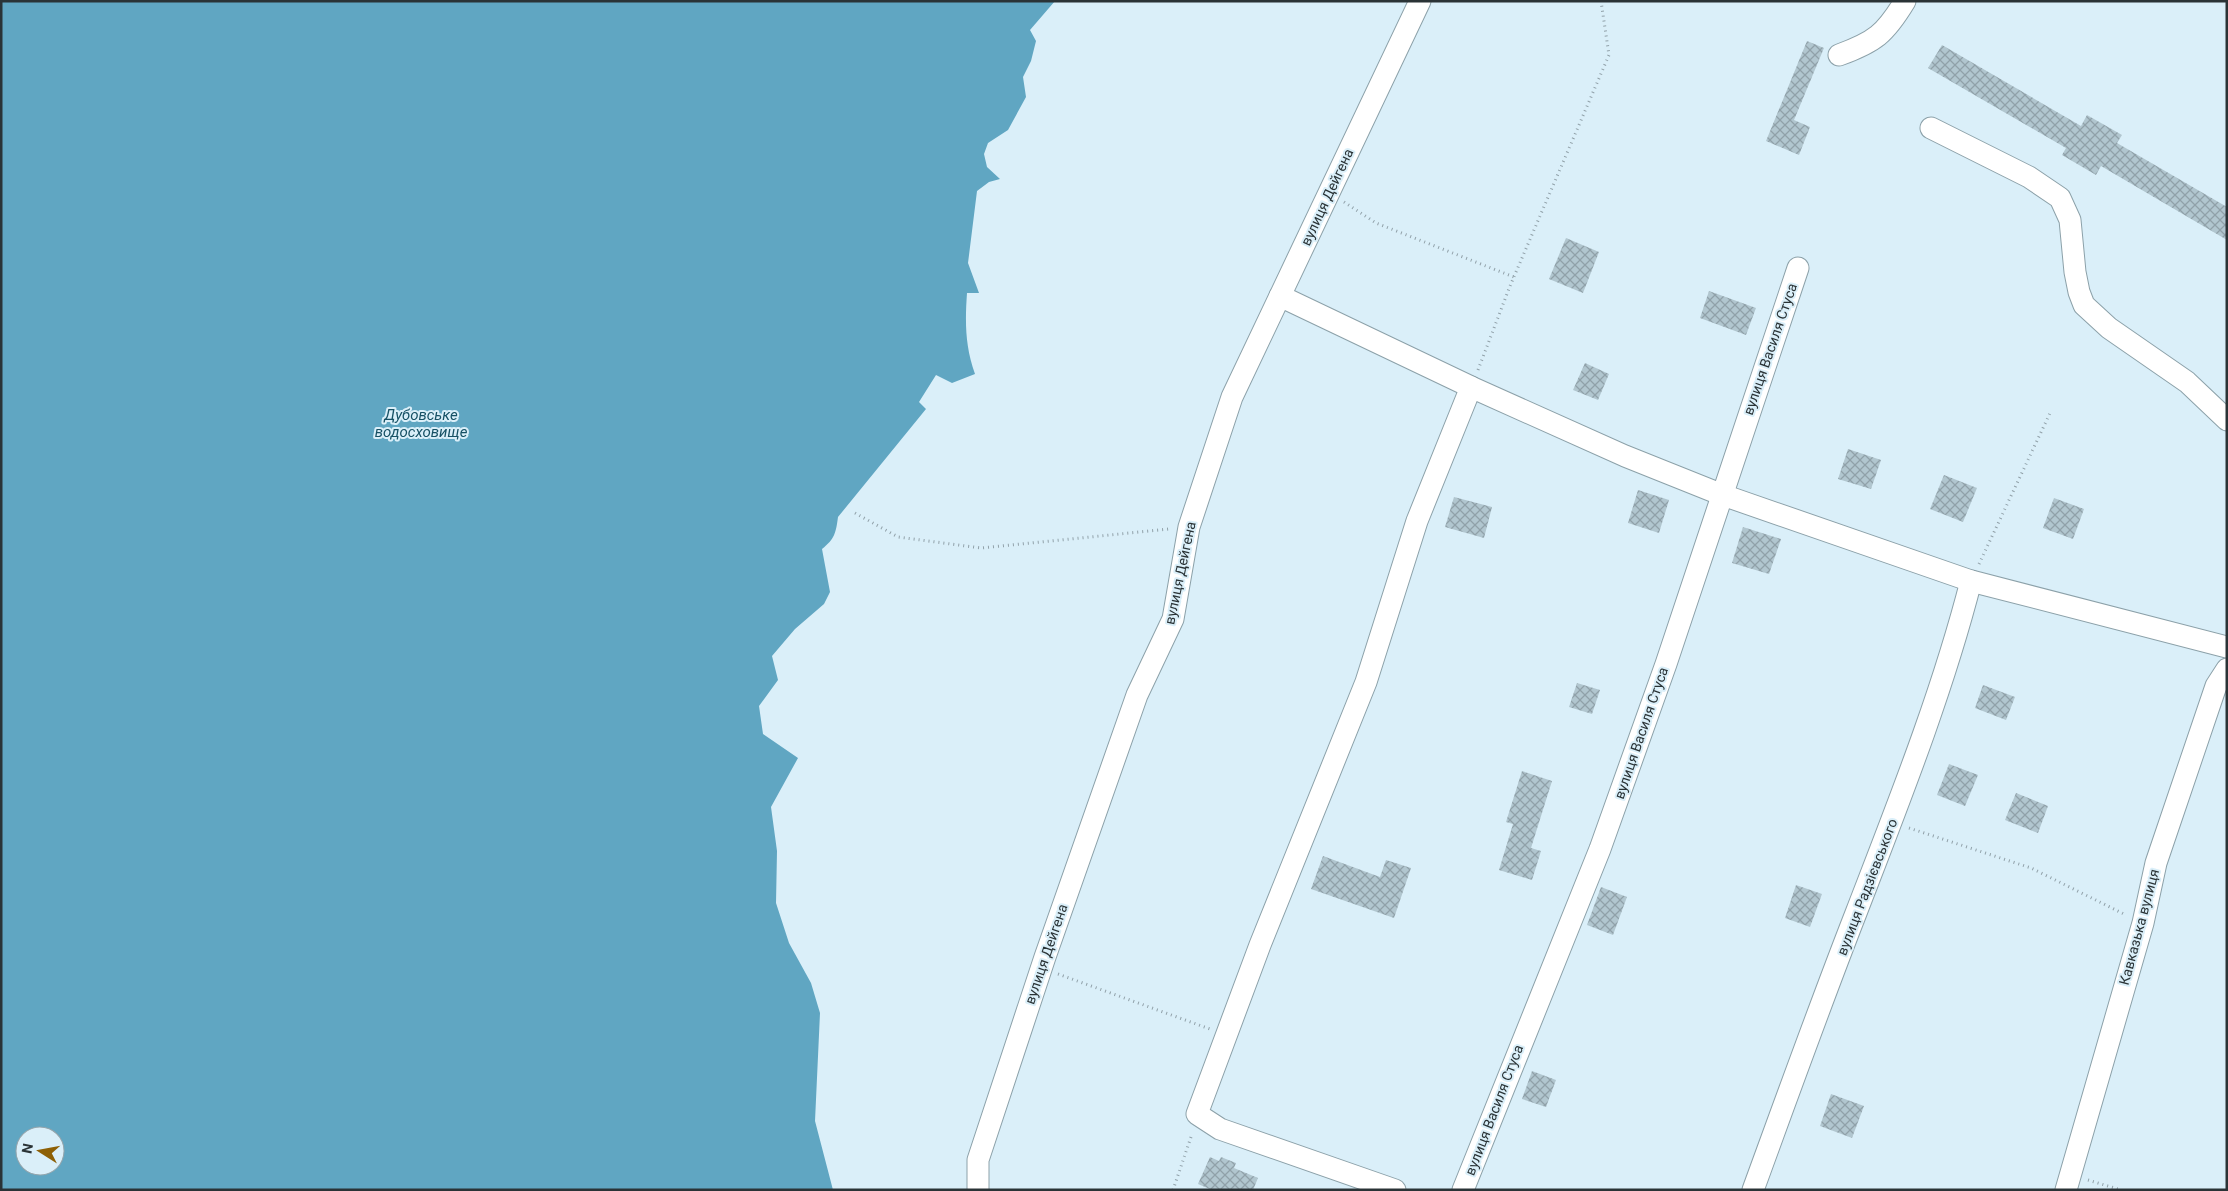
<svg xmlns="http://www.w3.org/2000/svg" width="2228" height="1191" font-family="Roboto,sans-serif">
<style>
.water{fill:#60a6c2;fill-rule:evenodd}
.building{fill:url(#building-cross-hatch)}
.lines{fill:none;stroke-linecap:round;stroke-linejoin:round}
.minor-casing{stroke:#8ca1a9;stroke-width:23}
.path{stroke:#91a1a9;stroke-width:3;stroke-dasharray:1 4;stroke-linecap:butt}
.minor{stroke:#fff;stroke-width:21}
.labels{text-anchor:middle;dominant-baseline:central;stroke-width:4;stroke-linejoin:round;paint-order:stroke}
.street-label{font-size:14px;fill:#2a3336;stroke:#daeff9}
.water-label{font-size:15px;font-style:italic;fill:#175165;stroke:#daeff9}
</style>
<defs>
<pattern id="building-cross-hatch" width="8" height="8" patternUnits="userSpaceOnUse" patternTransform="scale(1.25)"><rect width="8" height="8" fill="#b1c6cf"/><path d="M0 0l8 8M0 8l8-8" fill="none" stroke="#90a1a9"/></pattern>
</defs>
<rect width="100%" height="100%" fill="#daeff9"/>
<path class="water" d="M1 1H1055L1030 30 1036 41 1031 61 1023 77 1026 97 1008 130 988 143 984 154 987 167 1000 179 989 182 977 191 968 263 979 293H967C965 322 965 346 975 374L952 383 936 375 919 402 926 409 838 517C836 532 835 539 822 549L830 592 824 604 795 629 772 656 778 680 759 706 763 734 798 758 771 807 777 851 776 903 789 943 811 983 820 1013 815 1121 833 1190H1ZM25 1136H55V1166H25Z"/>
<g class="building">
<path d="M1807 41 1824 48 1794 120 1810 127 1799 155 1766 141Z"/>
<path d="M1942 45 2081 126 2087 115 2122 135 2117 143 2227 207V240L2101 166 2096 175 2062 155 2066 148 1928 68Z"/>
<path d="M1566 238 1599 252 1583 293 1549 279Z"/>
<path d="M1709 291 1756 308 1746 335 1700 318Z"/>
<path d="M1585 363 1609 374 1598 400 1573 390Z"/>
<path d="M1848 449 1881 460 1871 489 1838 479Z"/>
<path d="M1944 475 1977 488 1963 522 1930 509Z"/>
<path d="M1638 490 1669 500 1659 533 1628 523Z"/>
<path d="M1454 497 1492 507 1484 538 1445 527Z"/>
<path d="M2054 498 2084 509 2073 539 2043 528Z"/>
<path d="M1743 527 1781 539 1769 574 1732 563Z"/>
<path d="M1577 683 1600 690 1592 714 1569 707Z"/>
<path d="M1983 685 2015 697 2006 720 1975 708Z"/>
<path d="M1949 764 1978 775 1965 806 1937 795Z"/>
<path d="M1522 771 1552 781 1531 848 1541 851 1532 880 1499 870 1513 824 1506 822Z"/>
<path d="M2016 793 2048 806 2038 833 2005 820Z"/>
<path d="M1323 856 1380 877 1386 860 1411 868 1394 918 1311 889Z"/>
<path d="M1796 885 1822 894 1810 927 1785 918Z"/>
<path d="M1601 887 1627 897 1613 935 1587 925Z"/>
<path d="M1532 1071 1556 1080 1546 1107 1522 1099Z"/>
<path d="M1831 1094 1864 1106 1852 1138 1820 1126Z"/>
<path d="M1210 1157 1219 1161 1221 1157 1236 1163 1234 1168 1258 1178 1253 1190H1212L1198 1184Z"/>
</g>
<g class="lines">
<defs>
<g id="minor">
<path d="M1839 55C1875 42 1885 34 1905 1"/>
<path d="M1931 128 2029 177 2060 198 2070 220 2075 272 2079 292 2084 305 2109 328 2187 382 2227 420"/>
<path d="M1280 296 1471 387 1625 456 1720 494 1971 581 2227 647"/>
<path d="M978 1190V1160L1045 957 1137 695 1173 619 1189 527 1232 397 1420 1"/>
<path d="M1395 1190 1220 1129 1197 1114 1260 945 1366 682 1417 521 1471 387"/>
<path d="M1463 1190 1600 849 1666 664 1798 268"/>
<path d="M1753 1190C1787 1097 1820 1005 1856 913 1898 804 1942 694 1971 581"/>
<path d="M2066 1190 2143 923 2156 863 2216 686 2227 669"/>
</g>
</defs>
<use href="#minor" class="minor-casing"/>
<g class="path">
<path d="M1344 202 1376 223 1514 277"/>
<path d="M1478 370 1510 286 1609 55 1601 1"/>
<path d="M855 513 898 537 981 548 1169 529"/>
<path d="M1979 564 2051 411"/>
<path d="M1909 828 2031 868 2126 915"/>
<path d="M1058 974 1210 1029"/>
<path d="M2088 1180 2121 1190"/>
<path d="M1173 1190 1192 1134"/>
</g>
<use href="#minor" class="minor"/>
</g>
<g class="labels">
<g class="street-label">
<text transform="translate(1327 197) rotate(-65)">вулиця Дейгена</text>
<text transform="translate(1770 349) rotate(-71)">вулиця Василя Стуса</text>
<text transform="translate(1180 573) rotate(-78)">вулиця Дейгена</text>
<text transform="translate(1641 733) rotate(-71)">вулиця Василя Стуса</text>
<text transform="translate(1867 887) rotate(-69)">вулиця Радзієвського</text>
<text transform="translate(2139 927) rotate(-75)">Кавказька вулиця</text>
<text transform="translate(1046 954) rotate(-71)">вулиця Дейгена</text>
<text transform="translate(1494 1110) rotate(-69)">вулиця Василя Стуса</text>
</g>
<g class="water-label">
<text x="421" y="415">Дубовське<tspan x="421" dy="17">водосховище</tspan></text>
</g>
</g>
<rect width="2228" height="1191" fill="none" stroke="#2a3336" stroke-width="5"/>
<g transform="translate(40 1151) rotate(281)"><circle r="24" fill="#daeff9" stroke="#94a4ab"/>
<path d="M0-4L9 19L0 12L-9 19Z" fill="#8d6006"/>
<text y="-8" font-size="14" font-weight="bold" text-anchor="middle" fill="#2a3336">N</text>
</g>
</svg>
